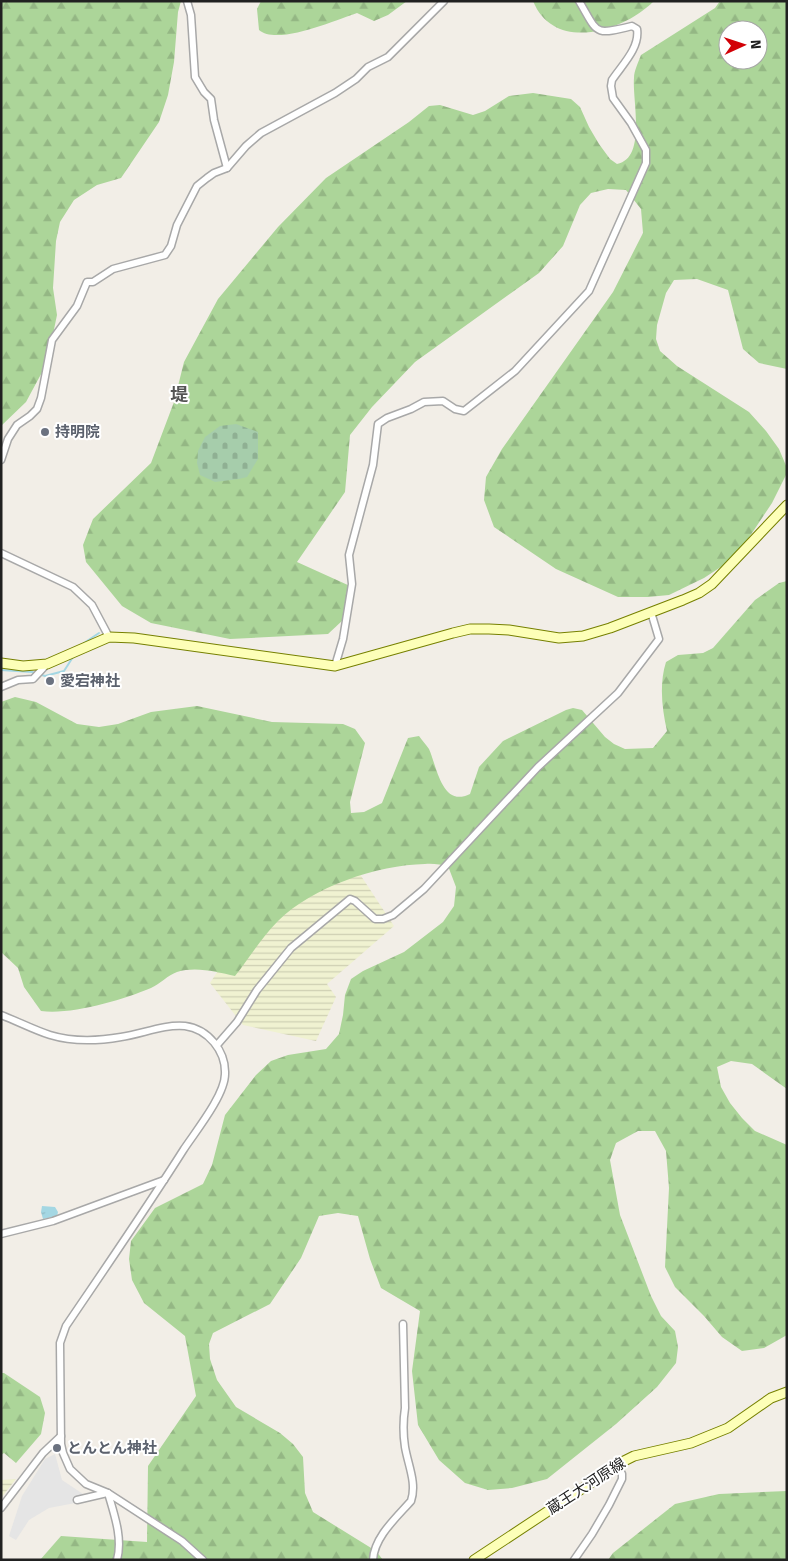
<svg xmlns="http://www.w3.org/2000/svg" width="788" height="1561" font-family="'Fira Sans','Noto Sans JP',sans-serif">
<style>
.farmland{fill:url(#farmland-rules)}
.forest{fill:url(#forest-firs);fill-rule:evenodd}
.cemetery{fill:url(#cemetery-stones)}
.parking{fill:#e5e5e5}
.water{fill:url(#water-ripples)}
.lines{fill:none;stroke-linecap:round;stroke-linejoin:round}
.stream{stroke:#a4d7e3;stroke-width:2}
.street-casing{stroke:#a8a8a8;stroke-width:9}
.secondary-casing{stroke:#768000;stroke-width:11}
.street{stroke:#fff;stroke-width:6}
.secondary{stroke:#fdffb8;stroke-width:9}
.worship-dot{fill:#6b7280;stroke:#fff;stroke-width:2}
.labels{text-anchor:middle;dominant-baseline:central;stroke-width:4;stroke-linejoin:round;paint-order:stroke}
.worship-label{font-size:15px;font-weight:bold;fill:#5b616d;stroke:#fff;text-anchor:start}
.street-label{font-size:15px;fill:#212121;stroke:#fff}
.quarter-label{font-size:18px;font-weight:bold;fill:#545454;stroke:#fff}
</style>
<defs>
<pattern id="farmland-rules" width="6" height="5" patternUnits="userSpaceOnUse" patternTransform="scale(1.25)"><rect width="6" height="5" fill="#f0f2d1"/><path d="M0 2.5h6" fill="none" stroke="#cecfb3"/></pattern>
<pattern id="forest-firs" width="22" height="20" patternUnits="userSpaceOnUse" patternTransform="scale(1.25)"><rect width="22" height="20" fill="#acd599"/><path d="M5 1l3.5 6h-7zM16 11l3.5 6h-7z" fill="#94b784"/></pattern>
<pattern id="cemetery-stones" width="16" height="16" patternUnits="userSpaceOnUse" patternTransform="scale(1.25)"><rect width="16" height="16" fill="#a6cdab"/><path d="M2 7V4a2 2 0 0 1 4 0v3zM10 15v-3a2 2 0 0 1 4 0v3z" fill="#8fb093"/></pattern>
<pattern id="water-ripples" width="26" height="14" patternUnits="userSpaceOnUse" patternTransform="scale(1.25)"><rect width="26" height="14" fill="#a4d7e3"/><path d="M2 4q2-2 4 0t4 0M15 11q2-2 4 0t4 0" fill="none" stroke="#8db8c2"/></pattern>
</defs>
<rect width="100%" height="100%" fill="#f2eee7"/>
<g class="farmland">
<path d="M344 850 394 926 327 984 336 997 316 1041 243 1025 210 983 267 896Z"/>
<path d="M16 1479 1 1498V1480Z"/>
</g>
<g class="forest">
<path d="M1 1H181L178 12 174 62 168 95 159 122 121 178 97 185 74 200 60 222 56 241 53 288 57 315 47 363 26 402 1 426Z"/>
<path d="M261 1H407L388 15 374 21 357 13C336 20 277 46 259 30L257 9Z"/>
<path d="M533 1H654C623 32 554 53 533 1Z"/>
<path d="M720 1H787V369L759 363 743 349 728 290 697 279 674 280 666 293 657 325 656 339 660 351 677 366 749 412 766 431 779 449 787 468V473L772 503 736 557 704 578 669 595 648 597H618L556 569 494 527 484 500 486 477 502 449 613 292 643 233 641 209 626 190 608 189 591 193 580 205 563 246 539 273 415 362 372 407 350 435 345 492 297 562 350 586 343 620 328 634 230 639 151 623 122 606 86 562 83 545 93 519 151 463 174 402 184 362 218 299 278 227 326 178 409 122 429 106 440 105 473 115 485 111 509 96 533 93 571 99 580 107 589 127 599 144 610 159 617 164C647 158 632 100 634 78 634 71 638 63 641 55L715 8ZM728 30H758V60H728Z"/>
<path d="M787 581V1089L752 1064 731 1061 717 1067 721 1087 730 1103 742 1118 755 1131 787 1145V1335L764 1348 742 1351 722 1337 704 1316 675 1287 665 1267 669 1188 666 1151 655 1131H638L616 1143 610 1160 620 1215 651 1296 661 1316 675 1331 678 1347 676 1363 657 1387 616 1424 547 1479 512 1488 488 1490 465 1483 439 1460 418 1425 412 1371 420 1311 381 1288 370 1259 358 1216 338 1213 319 1216 301 1258 270 1304 213 1333 209 1344 210 1359 217 1380 236 1407 280 1433 293 1444 303 1457 305 1493 313 1512 376 1551 383 1560H40L61 1536 147 1542 148 1466 196 1396 185 1336 144 1303 132 1280 129 1259 131 1241 155 1208 203 1184 212 1165 225 1115 256 1075 271 1061 288 1055 326 1049 339 1034 343 1015 345 995 351 979 363 971 404 952 443 922 454 906 456 887 448 866C441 865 433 863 425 864 377 865 312 887 278 921 262 937 249 958 235 976 217 972 196 966 177 972 168 975 160 984 151 988 122 1000 72 1015 41 1011L24 987 18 968 1 952V702L15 697 36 702 77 724 99 727 118 724 151 712 197 706 272 722 343 724 355 729 365 743 350 802 351 813 364 812 382 803 408 738 419 736C422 740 426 745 429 749 437 767 442 808 470 794L479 767 503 741 566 710 573 708 582 710 605 737 614 744 625 749 653 748 667 731C662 709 659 684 666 662L678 655 703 653 713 648 755 600 779 583Z"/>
<path d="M1 1373H4L40 1397 45 1413 41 1434 16 1463 4 1453 1 1455Z"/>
<path d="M787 1491V1560H608L613 1553 675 1504 719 1494Z"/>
</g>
<path class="cemetery" d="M236 424 258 432V459L247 477 239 479 215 482 200 475 197 463 198 451 205 437 220 426Z"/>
<path class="parking" d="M55 1454 62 1480 83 1494 86 1501 49 1508 29 1520 16 1540 9 1536 22 1496 45 1459Z"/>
<path class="water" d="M42 1206 55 1207 58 1212 57 1216 43 1219 41 1212Z"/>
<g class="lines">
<g class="stream">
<path d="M84 643 99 633"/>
<path d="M1 670 32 672 45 676 64 671 73 657"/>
</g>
<defs>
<g id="street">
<path d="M187 1 191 15 195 77 204 92 211 99 214 120 227 168"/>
<path d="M1 460 8 439 17 425 30 416 37 409 41 398 52 340 77 306 87 282H93L113 269 165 255 171 246 177 225 197 186 207 178 214 173 227 168 246 146 261 133 335 93 356 79 368 67 388 57 444 1"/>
<path d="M1 553 73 587 92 605 109 637"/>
<path d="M335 666 343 639 352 584 349 555 373 465 378 424 387 418 411 409 424 402 443 401 455 409 464 411 515 371 589 291 646 163V150L631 123 613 98 611 86 612 80C622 65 640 48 637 29L632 26C593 36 598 33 579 1"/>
<path d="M1 687 18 680 33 679 47 664"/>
<path d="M1 1015C17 1021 34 1030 50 1035 73 1042 98 1041 121 1037 142 1034 164 1024 185 1026 208 1029 226 1051 225 1074 225 1095 196 1131 184 1149 146 1209 106 1267 66 1326L60 1343 61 1444 63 1453 70 1469 86 1484 108 1493 182 1541 203 1560"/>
<path d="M217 1045 237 1022 257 990 291 948 350 899 355 901 375 919H383L393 915 424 889 538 767 618 693 659 639 651 612"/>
<path d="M1 1234 53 1221 164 1180"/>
<path d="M108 1493C114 1514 123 1538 117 1560"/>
<path d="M77 1500 107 1493"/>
<path d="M1 1508 43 1453 61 1436"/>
<path d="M373 1560C374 1537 397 1517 411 1501 417 1483 408 1465 405 1447 403 1434 403 1421 405 1408L403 1324"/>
<path d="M574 1560 592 1534 609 1505 622 1479V1474L617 1465"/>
</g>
<g id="secondary">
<path d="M1 663 23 666 47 664 109 637 134 638 335 666 453 633 470 629H489L509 630 559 638 583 636 610 628 683 600 699 593 712 584 787 505"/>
<path d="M474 1560 624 1461 634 1456 691 1443 728 1428 771 1398 787 1392"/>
</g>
</defs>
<use href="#street" class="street-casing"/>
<use href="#secondary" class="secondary-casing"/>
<use href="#street" class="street"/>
<use href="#secondary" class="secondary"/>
</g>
<g class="worship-dot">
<circle cx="45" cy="432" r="5"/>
<circle cx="50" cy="681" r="5"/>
<circle cx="57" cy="1448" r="5"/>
</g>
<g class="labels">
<g class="worship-label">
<text x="55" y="432">持明院</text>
<text x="60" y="681">愛宕神社</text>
<text x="67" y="1448">とんとん神社</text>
</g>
<g class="street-label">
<text transform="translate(586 1486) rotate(-33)">蔵王大河原線</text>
</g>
<g class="quarter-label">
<text x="179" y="395">堤</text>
</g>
</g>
<rect width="788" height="1561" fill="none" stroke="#212121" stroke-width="5"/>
<g transform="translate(743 45) rotate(87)"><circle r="24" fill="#ffffff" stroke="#a6a6a6"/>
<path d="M0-4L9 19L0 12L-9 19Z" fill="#d20006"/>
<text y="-8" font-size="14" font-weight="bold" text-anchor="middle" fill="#212121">N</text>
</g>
</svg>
